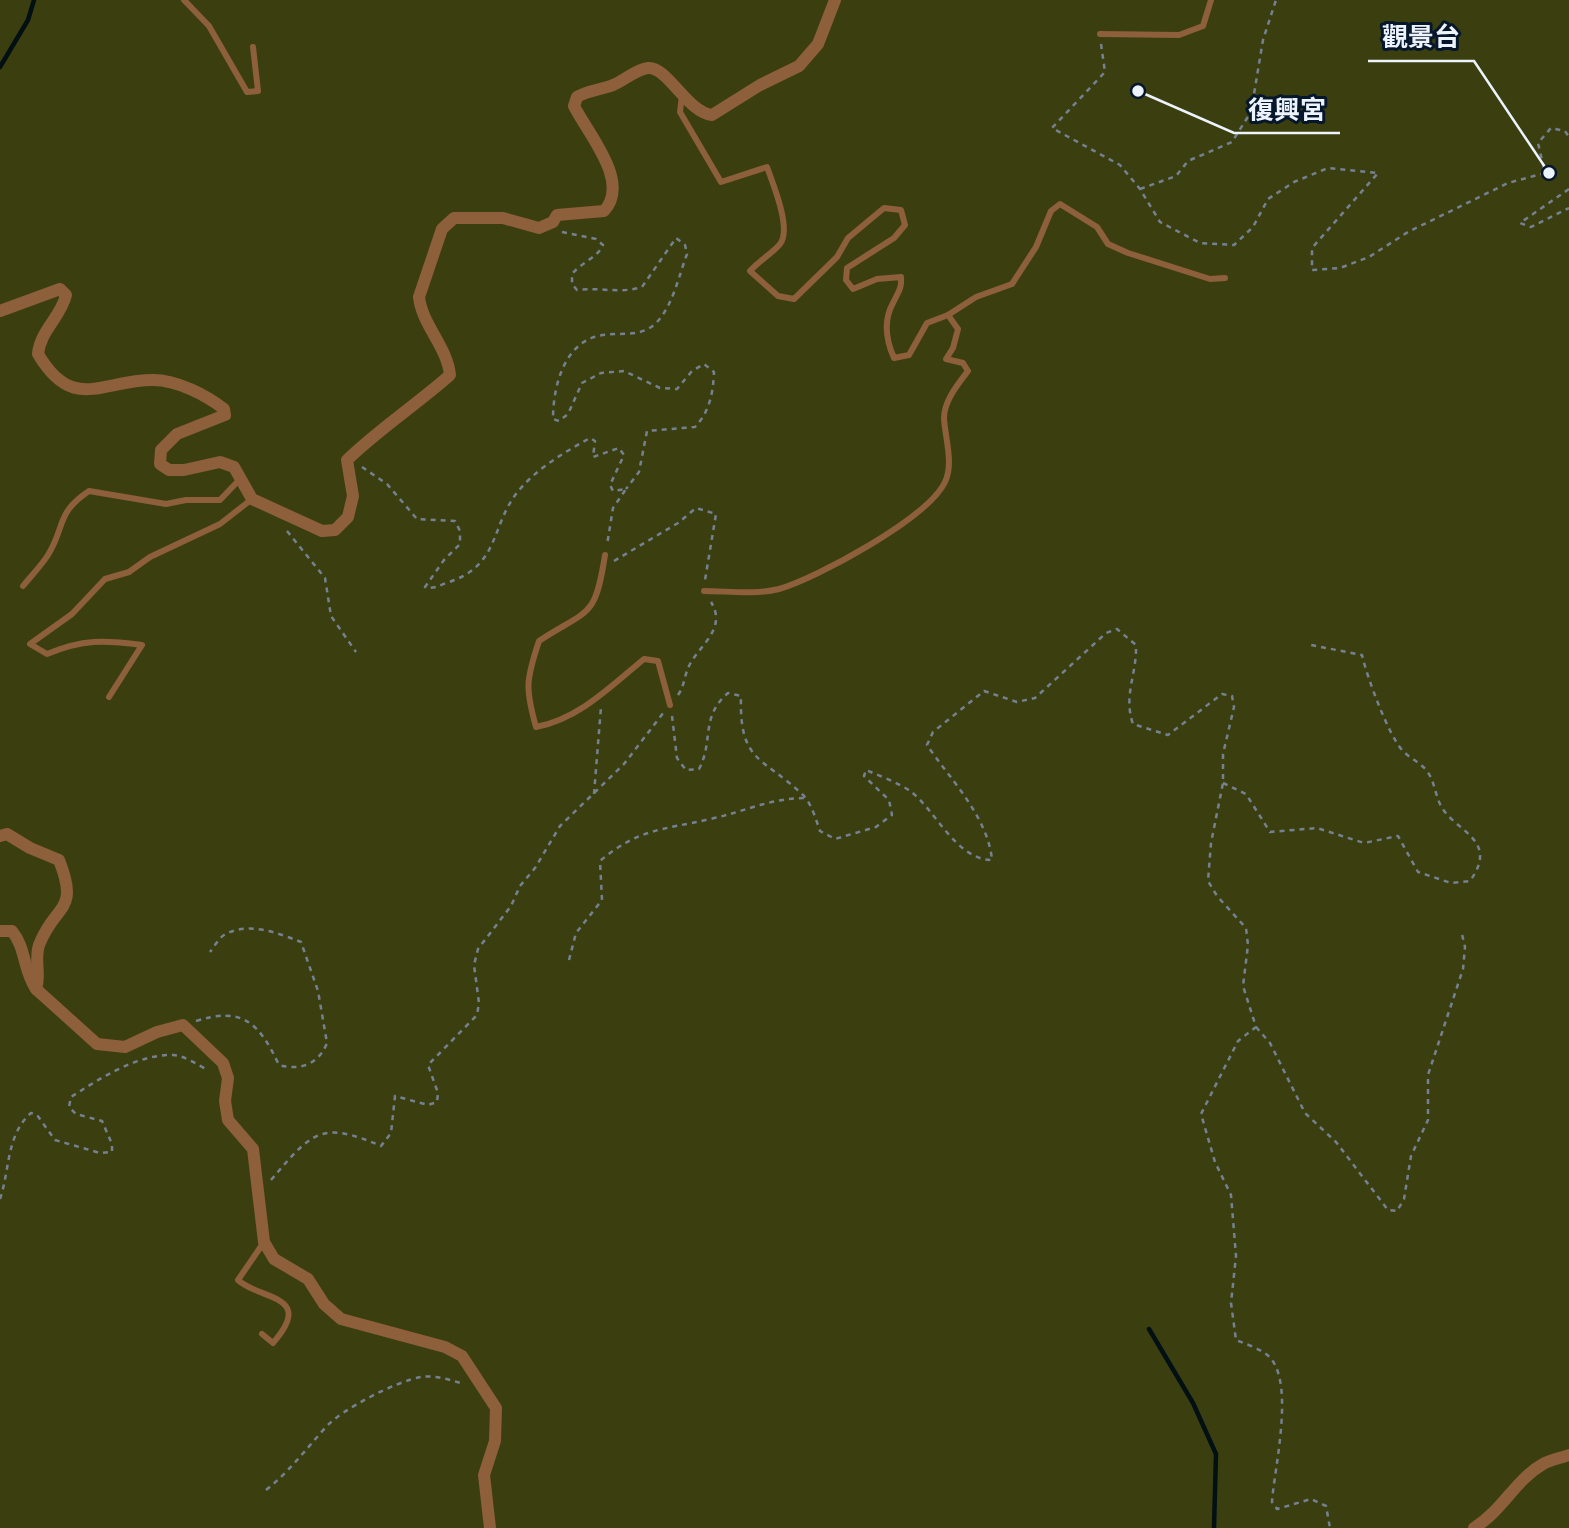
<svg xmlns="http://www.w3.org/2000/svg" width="1569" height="1528" font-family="Quicksand,'Noto Sans TC',sans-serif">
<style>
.green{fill:#3b3f10}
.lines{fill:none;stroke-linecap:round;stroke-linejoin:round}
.stream{stroke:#021013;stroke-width:4.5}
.path{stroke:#758190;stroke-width:2.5;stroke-dasharray:5 5;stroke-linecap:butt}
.lane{stroke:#8d5f3b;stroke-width:6}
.street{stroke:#8d5f3b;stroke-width:12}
.leader{fill:none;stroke:#edf3fc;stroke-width:2.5}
.callout-dot{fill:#edf3fc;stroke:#06172b;stroke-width:2.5}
.callout-label{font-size:26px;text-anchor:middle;font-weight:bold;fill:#edf3fc;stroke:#06172b;stroke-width:6;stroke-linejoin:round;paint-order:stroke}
</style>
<rect width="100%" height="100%" fill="#0f2035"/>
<rect class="green" x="0" y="0" width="1569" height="1528"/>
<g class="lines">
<g class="stream">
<path d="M0 67 28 20 34 0"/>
<path d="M1149 1329 1193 1403 1216 1454 1214 1528"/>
</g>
<g class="path">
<path d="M1101 44 1105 72 1052 128 1120 165 1140 189 1160 222 1200 243 1234 245 1253 227 1268 199 1294 182 1328 168 1378 173 1312 248V270L1340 268 1369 257 1408 232 1508 183 1545 173 1538 143 1551 128 1565 131 1569 137"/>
<path d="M1140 189 1176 176 1188 161 1232 142 1251 112 1263 40 1276 0"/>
<path d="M1569 189 1520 223 1531 227 1569 208"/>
<path d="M562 232 596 239 603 245C598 257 581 263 572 274V284L577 290C600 287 620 294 642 287L676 238 685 245 687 254C679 275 673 306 656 323 639 340 615 330 594 337 562 348 553 390 553 419L559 421 568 414 582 383 601 373 624 371 660 388 677 389 692 371 704 364 714 372C713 393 710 411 695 427L647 431 639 472 626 489"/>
<path d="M362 467 387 484 417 519 455 521 460 531V544L444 560 425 587C433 589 439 586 446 583 502 566 489 525 520 489 539 467 565 452 590 438L595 441 593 457 619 448 624 455 610 485 613 491 626 489 613 508 607 545"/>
<path d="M287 531 325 578 331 616 356 652"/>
<path d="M614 561 678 523 696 508 716 514 705 580"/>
<path d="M678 695C685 685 684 675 690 664 701 644 727 628 711 602"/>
<path d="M672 716 677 758 686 770 699 769C714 741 700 717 728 693L741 696C739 764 763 756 804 796 812 805 816 820 820 831L835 839 876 827 892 815 889 800 864 776 866 770C880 776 897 782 910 791 935 809 956 860 992 860 988 817 950 779 927 745L933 732 984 691 1017 702 1035 698 1106 633 1117 629 1136 645C1137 675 1123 695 1133 724L1168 735 1222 694 1232 696 1234 707 1223 754V783L1211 843 1208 881 1217 896 1246 928 1248 945 1243 986 1256 1027 1238 1041 1201 1114 1215 1162 1231 1195 1236 1256 1231 1303 1236 1340C1246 1344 1258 1348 1266 1354 1297 1376 1274 1469 1272 1502L1277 1509 1311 1499 1326 1506 1330 1528"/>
<path d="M1223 783 1246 794 1270 832 1317 828 1364 843 1398 836 1418 872 1451 883 1470 881C1500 839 1455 832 1441 806 1435 795 1435 782 1427 771 1420 762 1409 758 1402 750 1388 734 1367 677 1362 655L1311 645"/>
<path d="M594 794 601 707"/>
<path d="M569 960 576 933 602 900 600 861C639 828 663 830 710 819 744 812 770 798 805 798"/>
<path d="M196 1021C243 1006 259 1023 279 1065 300 1071 319 1064 327 1043L318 991 301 942C278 933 248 921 224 935 219 938 214 947 210 952"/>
<path d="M1256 1027 1270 1043 1305 1113 1336 1142 1388 1210 1397 1211 1404 1199 1411 1156 1428 1120V1075L1463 969 1465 947 1461 930"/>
<path d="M271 1180C312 1132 321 1120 381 1146L391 1133 395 1096 428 1105 437 1102 438 1093 428 1065 477 1015 479 1003 474 965 478 949 511 906 520 886 535 868 560 826 624 764 664 712"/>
<path d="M0 1199C10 1170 6 1135 31 1113L37 1115 55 1140 100 1153 112 1152V1144L102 1121 76 1114 69 1107 71 1097C99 1079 137 1054 173 1055 183 1055 198 1065 208 1070"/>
<path d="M266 1490C290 1471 306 1449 326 1427 342 1409 397 1381 421 1377 436 1375 450 1380 464 1384"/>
</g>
<g class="lane">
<path d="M184 0 209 26 247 92 258 91 253 47"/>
<path d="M1100 34 1179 35 1203 26 1211 0"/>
<path d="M682 95 680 112 721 182 767 167C773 184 792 229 780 244 775 251 759 261 750 271L778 296 794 299 837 257 848 238 884 208 901 210 905 225 894 238 847 268 846 280 853 289 877 279 901 277C902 289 898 292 893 303 883 321 886 340 894 358L909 355 927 323 948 315 976 297 1012 284 1036 247 1051 211 1060 204 1097 227 1108 244 1128 253 1210 279 1225 278"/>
<path d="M605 555C595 619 590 608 539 641 526 680 525 688 536 727 579 719 611 686 644 659L658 661 670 705"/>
<path d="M23 586C31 576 41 566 48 555 66 526 55 514 89 491L166 504 186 500H220L240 479"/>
<path d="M704 591C727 591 756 595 779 589 817 578 928 518 945 482 954 463 945 438 944 418 944 401 958 384 968 371L963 363 946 359 953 348 958 329 948 315"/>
<path d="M109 697 142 645C104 640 83 639 47 654L30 644 72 614 105 579 129 572 150 557 220 524 252 499"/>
<path d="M262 1334 273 1343C316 1294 259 1300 238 1280L264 1242"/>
</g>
<g class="street">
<path d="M0 311 60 289 66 295C61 317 40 331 38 354 73 413 101 380 153 380 177 380 206 395 224 409L225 415 177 434 161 450 160 464 169 470H184L220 462 234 467 252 499 322 531 335 530 348 517 353 496 347 460C379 429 416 405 450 375 447 346 422 325 419 297L442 229 454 218H503L539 228 553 222 557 215 604 211C631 182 588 134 574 106L577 97C589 90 601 90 613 85 624 81 636 69 648 68 667 66 687 112 712 115L760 85 799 66 818 44 835 0"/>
<path d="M0 836 7 834 30 848 59 860C80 913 55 903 39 945 34 960 41 974 36 989L97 1044 125 1047 157 1032 183 1025 223 1063 228 1078 225 1101 228 1120 253 1149 264 1242 274 1259 308 1279 324 1304 341 1319 445 1347 462 1356 496 1408 495 1441 484 1475 490 1528"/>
<path d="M0 931H12C26 948 23 970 36 989"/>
<path d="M1474 1528C1503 1510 1515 1480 1543 1464 1550 1460 1561 1458 1569 1455"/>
</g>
</g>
<path class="leader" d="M1549 173L1474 61H1368M1138 91L1234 133H1340"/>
<g class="callout-dot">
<circle cx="1549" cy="173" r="7"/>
<circle cx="1138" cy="91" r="7"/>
</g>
<g class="callout-label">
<text x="1421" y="46">觀景台</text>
<text x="1287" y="119">復興宮</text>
</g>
</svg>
